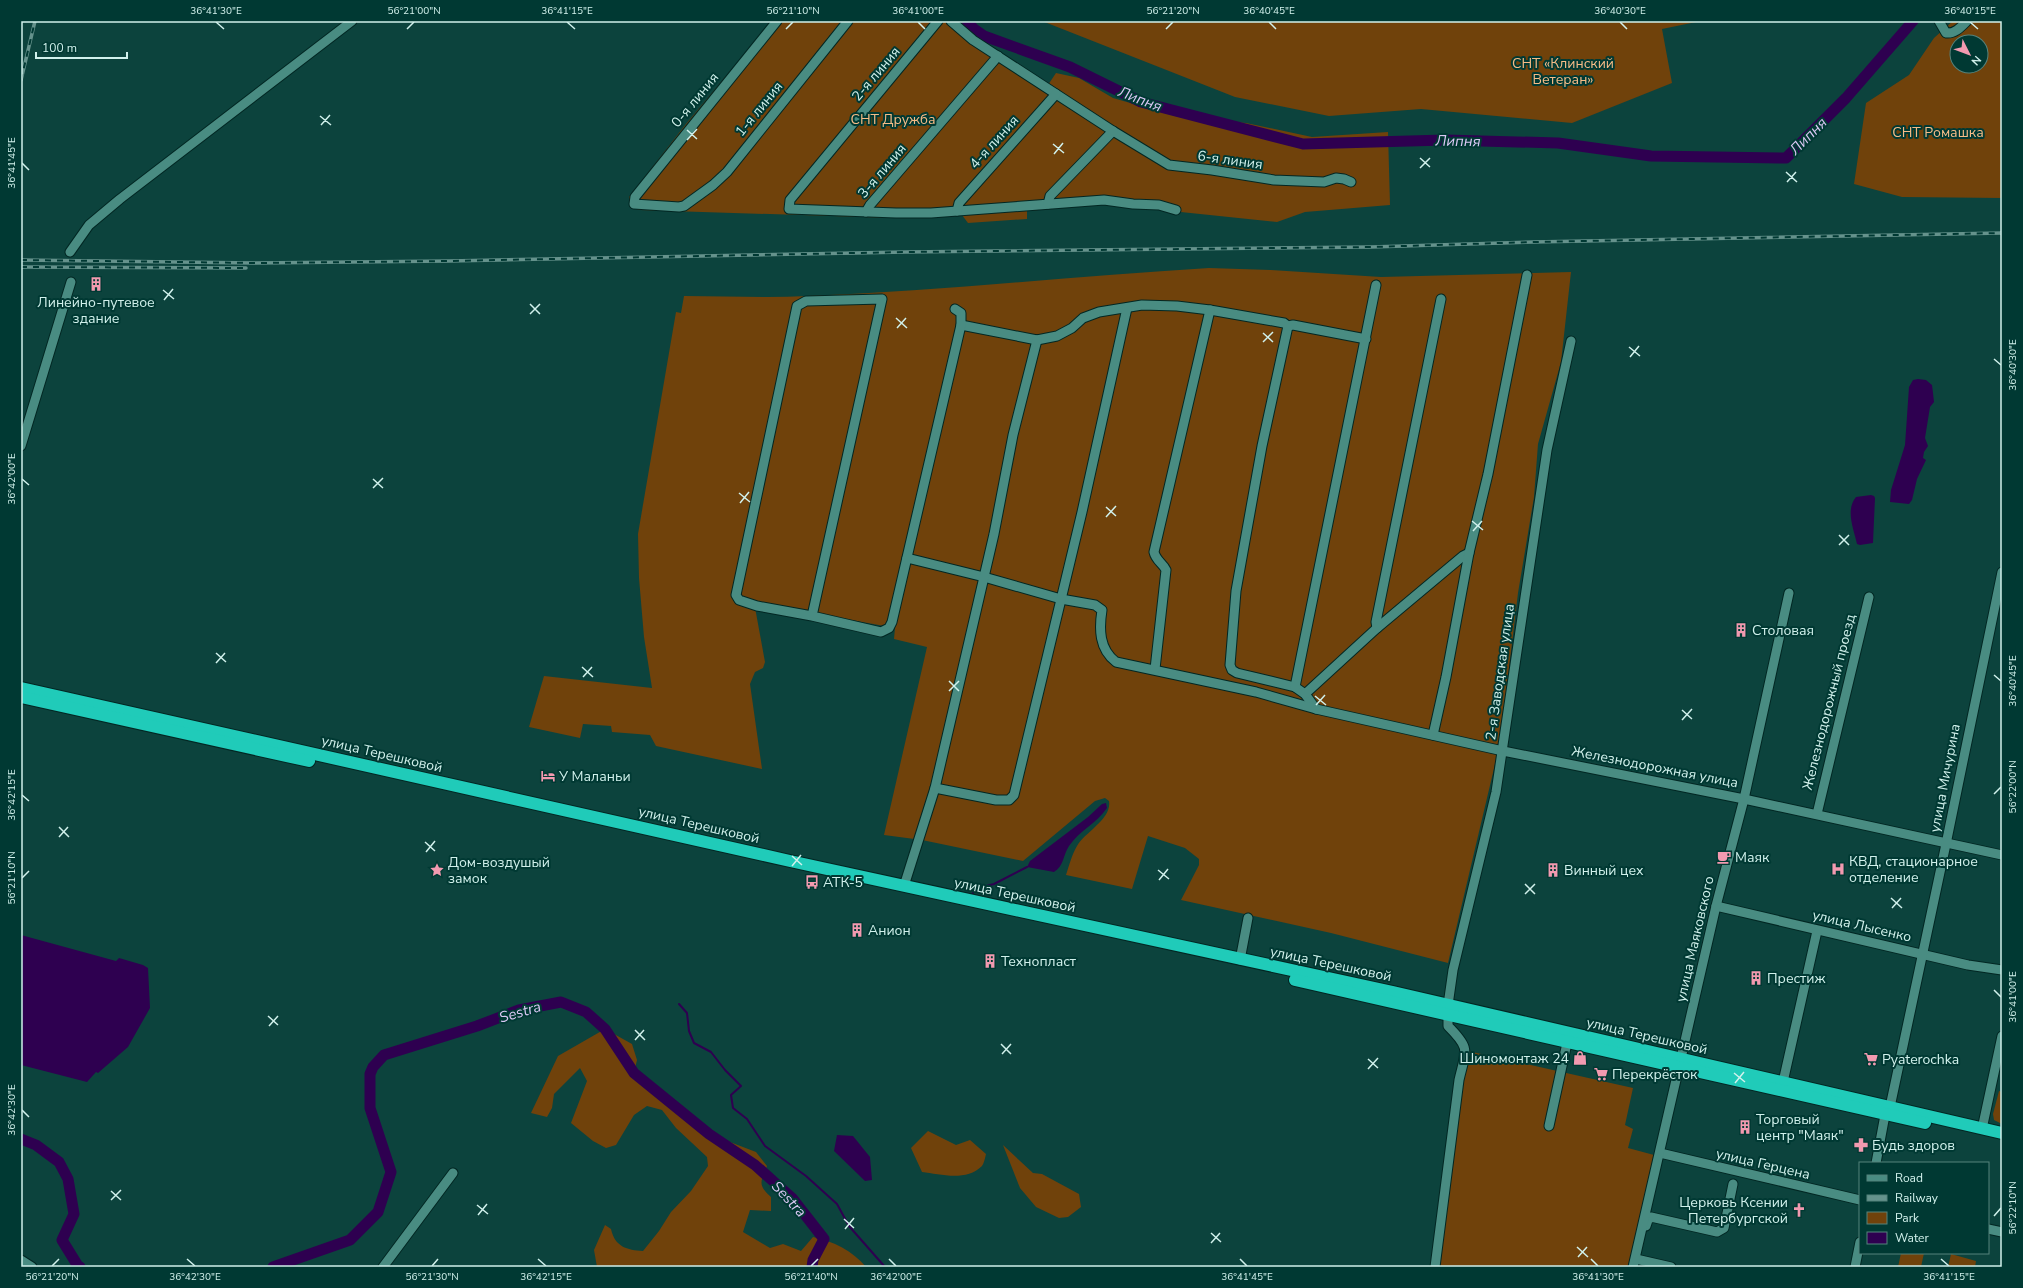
<svg xmlns="http://www.w3.org/2000/svg" width="2023" height="1288" font-family="'Nunito Sans',sans-serif">
<style>
.green{fill:#70420b;fill-rule:evenodd}
.water{fill:#2e0050}
.lines{fill:none;stroke-linecap:round;stroke-linejoin:round}
.stream{stroke:#2e0050;stroke-width:2}
.river{stroke:#2e0050;stroke-width:11}
.minor-casing{stroke:#022723;stroke-width:11}
.highway-casing{stroke:#022723;stroke-width:14}
.minor{stroke:#498c82;stroke-width:9}
.highway{stroke:#20cbb9;stroke-width:12}
.rail-casing{stroke:#65928c;stroke-width:3.5}
.rail{stroke:#003933;stroke-width:2;stroke-dasharray:6;stroke-linecap:butt}
.ticks{fill:none;stroke:#d1f1ec;stroke-width:1.5}
.labels{text-anchor:middle;dominant-baseline:central;stroke-width:4;stroke-linejoin:round;paint-order:stroke}
.park-label{font-size:14px;fill:#f6bc87;stroke:#003933}
.street-label{font-size:14px;fill:#d1f1ec;stroke:#003933}
.poi-label{font-size:14px;fill:#d1f1ec;stroke:#003933;text-anchor:start}
.water-label{font-size:15px;font-style:italic;fill:#dac8f4;stroke:#003933}
.neatline{fill:none;stroke:#d1f1ec;stroke-width:1.5}
.ticks-label{font-size:10px;text-anchor:middle;fill:#d1f1ec}
</style>
<rect width="100%" height="100%" fill="#0c433d"/>
<g class="green">
<path d="M772 21H957L969 35 1048 85 1056 73 1079 78 1113 98 1179 117 1246 123 1312 137 1388 132 1390 205 1305 212 1277 222 1104 204 1027 211V219L968 223 962 215 895 218 640 210 633 208 630 202 629 197 686 124Z"/>
<path d="M1042 21H1701L1662 29 1672 83 1572 123 1421 109 1329 116 1235 97Z"/>
<path d="M1953 21H2002V198L1902 197 1854 184 1866 103 1909 75 1934 38ZM1957 42H1981V66H1957Z"/>
<path d="M1209 268 1271 270 1381 277 1571 272 1561 362 1538 444 1534 497 1518 593 1500 743 1448 963 1331 933 1181 900 1199 865V859L1185 848 1148 836 1132 889 1066 875C1069 866 1072 854 1077 846 1085 832 1112 819 1109 801L1105 798 1095 801 1023 861 922 840 884 835 927 647 894 639 895 628 754 602 765 662 763 668 755 672 750 684 762 769 656 746 650 735 612 732 611 726 583 724 580 738 529 727 544 676 652 688 644 637 639 578 638 534 676 312 681 313 684 296C725 296 767 298 808 296 942 291 1075 276 1209 268Z"/>
<path d="M605 1029 632 1044 637 1060 634 1073 709 1134 756 1152 767 1166C761 1182 757 1184 771 1197V1211L750 1210 743 1232 770 1248 783 1244 801 1251 813 1237C833 1241 853 1251 866 1267H597L594 1250 605 1225 611 1229C615 1247 627 1250 643 1251L659 1231 671 1212 691 1191 708 1166 707 1157 676 1128 662 1110 647 1106 634 1115 616 1145 606 1148 593 1141 571 1123 587 1081 580 1068 554 1094 552 1108 547 1117 531 1113 558 1056Z"/>
<path d="M1468 1051 1633 1088 1625 1125 1633 1129 1628 1148 1654 1155 1628 1267H1437L1460 1092Z"/>
<path d="M1999 1091 2002 1092V1124L1994 1120 1993 1114Z"/>
<path d="M928 1131 956 1145 970 1140 986 1154C985 1158 984 1163 982 1166 966 1182 940 1174 922 1172L911 1148Z"/>
<path d="M1003 1145 1033 1173 1042 1174 1079 1194 1081 1207 1068 1217 1059 1218 1036 1207 1020 1188Z"/>
<path d="M1901 1253H1924L1921 1267H1898Z"/>
<path d="M1951 1254 1976 1261 1975 1267H1948Z"/>
</g>
<g class="water">
<path d="M1918 379 1926 380 1932 385 1933 393 1934 402 1930 407 1925 438 1928 446 1924 452 1923 458 1926 460 1917 479 1912 500 1909 504 1890 502 1891 490 1905 445 1909 387 1913 380Z"/>
<path d="M1871 495 1874 496 1875 498 1873 543 1860 545 1857 544C1854 530 1845 510 1856 497Z"/>
<path d="M1106 803 1107 808C1097 823 1079 831 1069 846 1063 855 1064 866 1054 872L1027 867 1030 861 1088 817 1102 804Z"/>
<path d="M21 935 116 961 119 958 143 965 148 968 150 1008 128 1047 98 1073 96 1072 87 1082 21 1065Z"/>
<path d="M837 1135 853 1136 870 1157 872 1180 865 1181 834 1151Z"/>
</g>
<g class="lines">
<g class="stream">
<path d="M972 895 975 889 994 884 1027 867"/>
<path d="M679 1004 687 1013 689 1031 694 1043 711 1052 725 1070 741 1086 731 1095 733 1108 747 1119 765 1146 806 1176 837 1204 849 1226 885 1267"/>
</g>
<g class="river">
<path d="M967 21 974 29 984 36 1070 67 1141 102 1303 144 1445 140 1558 143 1651 156 1786 158 1846 98 1913 21"/>
<path d="M21 1139 36 1145 59 1162 68 1179 74 1214 62 1240 78 1266 80 1267"/>
<path d="M273 1267 350 1240 378 1212 391 1172 370 1108V1074L373 1067 384 1055 477 1026 519 1010 561 1002 586 1012 605 1029 634 1073 709 1134 755 1165 792 1198 824 1239 813 1260 812 1267"/>
</g>
<defs>
<g id="minor">
<path d="M777 21 635 197 634 204 679 207 684 206 713 185 727 172 848 21"/>
<path d="M938 21 790 200 789 209 896 213H931L1104 200 1133 204 1159 205 1176 210"/>
<path d="M951 21 973 40 1113 131 1169 165 1212 170 1274 180 1324 182 1336 178 1344 179 1351 182"/>
<path d="M1939 21 1946 33C1955 34 1961 27 1967 21"/>
<path d="M1048 204 1050 196 1113 131"/>
<path d="M957 211 959 203 1056 94"/>
<path d="M866 212 870 205 998 56"/>
<path d="M70 252 89 225 120 199 352 21"/>
<path d="M961 325 1037 340 1057 336 1072 328 1083 318 1099 312 1142 305 1177 306 1210 310 1284 323 1288 326 1262 446 1236 591 1230 665 1232 670 1237 673 1295 687 1305 694 1316 709"/>
<path d="M1288 326 1293 325 1366 339"/>
<path d="M21 446 71 282"/>
<path d="M907 558 984 577 1061 599 1095 605 1102 610C1099 629 1099 649 1116 662L1256 692 1316 709 1503 751 1744 799 2002 855"/>
<path d="M812 616 882 299 806 301 797 306 736 595 739 600 757 606 812 616 881 632 889 628 892 622 961 325V313L955 309"/>
<path d="M1377 628 1376 622 1441 299"/>
<path d="M1155 669 1166 570C1163 563 1156 561 1154 552L1210 310"/>
<path d="M1295 687 1376 285"/>
<path d="M1305 694 1377 628 1463 556 1469 553"/>
<path d="M1433 735 1446 677 1469 553 1488 474 1527 275"/>
<path d="M935 788 996 800H1009L1014 795 1082 512 1127 308"/>
<path d="M1817 814 1869 597"/>
<path d="M904 886 935 788 994 534 1013 435 1037 340"/>
<path d="M1716 906 1968 965 2002 970"/>
<path d="M1240 960 1248 918"/>
<path d="M1783 1082 1817 931"/>
<path d="M1890 1107 1946 844 2002 572"/>
<path d="M1549 1126 1567 1043"/>
<path d="M1982 1129 2002 1036"/>
<path d="M1660 1153 1860 1200"/>
<path d="M1876 1163 1885 1115"/>
<path d="M1646 1226 1648 1220 1651 1217 1717 1232 1724 1228 1733 1184"/>
<path d="M1988 1229 2002 1232"/>
<path d="M1636 1259 1671 1267"/>
<path d="M21 1260 32 1267"/>
<path d="M383 1267 453 1173"/>
<path d="M1435 1267 1459 1080C1466 1050 1471 1049 1448 1026V1005L1453 970 1496 792 1547 450 1571 341"/>
<path d="M1633 1267 1716 906 1744 799 1789 593"/>
<path d="M1855 1267 1860 1242"/>
</g>
<g id="highway">
<path d="M21 688 790 861 1393 992 2002 1133"/>
<path d="M21 697 309 761"/>
<path d="M1295 980 1925 1123"/>
</g>
</defs>
<use href="#minor" class="minor-casing"/>
<use href="#highway" class="highway-casing"/>
<use href="#minor" class="minor"/>
<use href="#highway" class="highway"/>
<defs>
<g id="rail">
<path d="M21 22V21"/>
<path d="M21 80 35 21"/>
<path d="M21 260 255 263 449 261 906 252 1371 247 1533 242 2002 233"/>
<path d="M21 267 246 268"/>
</g>
</defs>
<use href="#rail" class="rail-casing"/>
<use href="#rail" class="rail"/>
</g>
<path class="ticks" d="M216 22 224 29M567 22 575 29M918 22 925 29M1269 22 1276 29M1620 22 1627 29M1970 22 1978 29M407 29 414 22M786 29 793 22M1166 29 1173 22M320 116 331 125M321 125 330 115M687 130 697 139M687 140 697 129M1053 144 1064 153M1054 154 1063 143M1420 158 1430 167M22 163 29 170M1420 168 1430 158M1786 172 1797 182M1787 182 1796 172M163 290 174 299M164 300 173 289M530 304 540 314M530 314 540 304M896 318 907 328M897 328 906 318M1263 333 1273 342M1263 342 1273 332M1629 347 1640 356M1630 357 1639 346M1994 359 2001 365M22 479 29 485M373 479 383 488M373 488 383 478M739 493 750 502M740 503 749 492M1106 507 1116 516M1106 517 1116 506M1472 521 1483 530M1473 531 1482 521M1839 535 1849 545M1839 545 1849 535M216 653 226 662M216 663 225 653M582 667 593 677M1994 675 2001 681M583 677 592 667M949 681 959 691M949 691 959 681M1315 696 1326 705M1316 705 1325 695M1682 710 1692 719M1682 720 1692 709M1994 794 2001 787M22 795 29 801M59 827 69 837M59 837 68 827M425 842 435 851M426 852 435 841M792 856 802 865M792 866 801 855M1158 870 1169 879M22 878 29 871M1159 880 1168 869M1525 884 1535 894M1525 894 1535 884M1891 898 1902 908M1892 908 1901 898M1994 990 2001 997M268 1016 278 1025M269 1026 278 1016M635 1030 645 1040M635 1040 644 1030M1001 1044 1011 1054M1002 1054 1011 1044M1368 1059 1378 1068M1368 1069 1378 1058M1734 1073 1745 1082M1735 1083 1744 1072M22 1110 29 1117M111 1191 121 1200M111 1200 121 1190M477 1205 488 1214M478 1215 487 1204M1994 1216 2001 1208M844 1219 854 1228M845 1229 854 1218M1211 1233 1221 1242M1211 1243 1220 1233M1577 1247 1588 1257M1578 1257 1587 1247M187 1259 195 1266M538 1259 546 1266M889 1259 896 1266M1240 1259 1247 1266M1591 1259 1598 1266M1941 1259 1949 1266M52 1266 59 1259M432 1266 438 1259M811 1266 818 1259"/>
<defs>
<symbol id="building-bare" viewBox="-9 -9 18 18"><path d="M-4-6H4V6H1V3H-1V6H-4ZM-2.5-4.3h1.7v1.8h-1.7ZM.8-4.3h1.7v1.8H.8ZM-2.5-1h1.7V.8h-1.7ZM.8-1h1.7V.8H.8Z" fill="#f29ab0" stroke="#003933" stroke-width="2.5" paint-order="stroke"/></symbol>
<symbol id="hotel-bare" viewBox="-9 -9 18 18"><path d="M-6-4.5h1.5V1H6V5H4.5V3h-9V5H-6ZM-4 0a1.8 1.8 0 1 1 3.6 0ZM.5 0V-2.5h3Q6-2.5 6 0Z" fill="#f29ab0" stroke="#003933" stroke-width="2.5" paint-order="stroke"/></symbol>
<symbol id="cafe-bare" viewBox="-9 -9 18 18"><path d="M-5.5-4.5H6V0H3Q3 3.5 0 3.5H-2.5Q-5.5 3.5-5.5 0ZM3-3.2v2h1.7v-2ZM-6 4.5H4V6H-6Z" fill="#f29ab0" stroke="#003933" stroke-width="2.5" paint-order="stroke"/></symbol>
<symbol id="hospital-bare" viewBox="-9 -9 18 18"><path d="M-5-5h3v3.5h4V-5h3V5h-3V1.5h-4V5h-3Z" fill="#f29ab0" stroke="#003933" stroke-width="2.5" paint-order="stroke"/></symbol>
<symbol id="sight-bare" viewBox="-9 -9 18 18"><path d="M0-6L1.8-2.2L6-1.7L2.9 1.2L3.7 5.4L0 3.3L-3.7 5.4L-2.9 1.2L-6-1.7L-1.8-2.2Z" fill="#f29ab0" stroke="#003933" stroke-width="2.5" paint-order="stroke"/></symbol>
<symbol id="bus-bare" viewBox="-9 -9 18 18"><path d="M-5-6H5V4H4V6H2V4H-2V6H-4V4H-5ZM-3.5-4V0h7V-4ZM-3.5 1.2v1.5H-2V1.2ZM2 1.2v1.5H3.5V1.2Z" fill="#f29ab0" stroke="#003933" stroke-width="2.5" paint-order="stroke"/></symbol>
<symbol id="shop-bare" viewBox="-9 -9 18 18"><path d="M-5-2.5h2.3a2.7 3.5 0 0 1 5.4 0H5L5.5 6h-11ZM-1.5-2.5h3a1.5 2.3 0 0 0-3 0Z" fill="#f29ab0" stroke="#003933" stroke-width="2.5" paint-order="stroke"/></symbol>
<symbol id="supermarket-bare" viewBox="-9 -9 18 18"><path d="M-6-5.5h2.5l.6 2H6L4.5 2H-2.5L-4.4-4H-6ZM-1.5 3.2a1.3 1.3 0 1 0 .1 0ZM3 3.2a1.3 1.3 0 1 0 .1 0Z" fill="#f29ab0" stroke="#003933" stroke-width="2.5" paint-order="stroke"/></symbol>
<symbol id="pharmacy-bare" viewBox="-9 -9 18 18"><path d="M-2-6h4v4h4v4h-4v4h-4v-4h-4v-4h4Z" fill="#f29ab0" stroke="#003933" stroke-width="2.5" paint-order="stroke"/></symbol>
<symbol id="church-bare" viewBox="-9 -9 18 18"><path d="M-1.2-6h2.4v3.5h3.3v2.4h-3.3V6h-2.4V-.1h-3.3v-2.4h3.3Z" fill="#f29ab0" stroke="#003933" stroke-width="2.5" paint-order="stroke"/></symbol>
</defs>
<g fill-rule="evenodd">
<use href="#building-bare" x="86" y="274" width="20" height="20"/>
<use href="#building-bare" x="1731" y="620" width="20" height="20"/>
<use href="#hotel-bare" x="538" y="766" width="20" height="20"/>
<use href="#cafe-bare" x="1714" y="847" width="20" height="20"/>
<use href="#hospital-bare" x="1828" y="859" width="20" height="20"/>
<use href="#sight-bare" x="427" y="860" width="20" height="20"/>
<use href="#building-bare" x="1543" y="860" width="20" height="20"/>
<use href="#bus-bare" x="802" y="872" width="20" height="20"/>
<use href="#building-bare" x="847" y="920" width="20" height="20"/>
<use href="#building-bare" x="980" y="951" width="20" height="20"/>
<use href="#building-bare" x="1746" y="968" width="20" height="20"/>
<use href="#shop-bare" x="1570" y="1048" width="20" height="20"/>
<use href="#supermarket-bare" x="1861" y="1049" width="20" height="20"/>
<use href="#supermarket-bare" x="1591" y="1064" width="20" height="20"/>
<use href="#building-bare" x="1735" y="1117" width="20" height="20"/>
<use href="#pharmacy-bare" x="1851" y="1135" width="20" height="20"/>
<use href="#church-bare" x="1789" y="1200" width="20" height="20"/>
</g>
<g class="labels">
<g class="park-label">
<text x="1563" y="63">СНТ «Клинский<tspan x="1563" dy="16">Ветеран»</tspan></text>
<text x="893" y="119">СНТ Дружба</text>
<text x="1938" y="132">СНТ Ромашка</text>
</g>
<g class="street-label">
<text transform="translate(876 74) rotate(-50)">2-я линия</text>
<text transform="translate(695 100) rotate(-51)">0-я линия</text>
<text transform="translate(759 109) rotate(-51)">1-я линия</text>
<text transform="translate(994 142) rotate(-48)">4-я линия</text>
<text transform="translate(1230 160) rotate(8)">6-я линия</text>
<text transform="translate(882 171) rotate(-50)">3-я линия</text>
<text transform="translate(1500 672) rotate(-82)">2-я Заводская улица</text>
<text transform="translate(1829 702) rotate(-76)">Железнодорожный проезд</text>
<text transform="translate(382 754) rotate(13)">улица Терешковой</text>
<text transform="translate(1655 767) rotate(11)">Железнодорожная улица</text>
<text transform="translate(1945 778) rotate(-79)">улица Мичурина</text>
<text transform="translate(699 825) rotate(13)">улица Терешковой</text>
<text transform="translate(1015 895) rotate(12)">улица Терешковой</text>
<text transform="translate(1862 926) rotate(13)">улица Лысенко</text>
<text transform="translate(1695 939) rotate(-77)">улица Маяковского</text>
<text transform="translate(1331 964) rotate(12)">улица Терешковой</text>
<text transform="translate(1647 1036) rotate(13)">улица Терешковой</text>
<text transform="translate(1763 1164) rotate(13)">улица Герцена</text>
</g>
<g class="poi-label">
<text x="96" y="302" text-anchor="middle">Линейно-путевое<tspan x="96" dy="16">здание</tspan></text>
<text x="1752" y="630">Столовая</text>
<text x="559" y="776">У Маланьи</text>
<text x="1735" y="857">Маяк</text>
<text x="1849" y="861">КВД, стационарное<tspan x="1849" dy="16">отделение</tspan></text>
<text x="448" y="862">Дом-воздушый<tspan x="448" dy="16">замок</tspan></text>
<text x="1564" y="870">Винный цех</text>
<text x="823" y="882">АТК-5</text>
<text x="868" y="930">Анион</text>
<text x="1001" y="961">Технопласт</text>
<text x="1767" y="978">Престиж</text>
<text x="1569" y="1058" text-anchor="end">Шиномонтаж 24</text>
<text x="1882" y="1059">Pyaterochka</text>
<text x="1612" y="1074">Перекрёсток</text>
<text x="1756" y="1119">Торговый<tspan x="1756" dy="16">центр "Маяк"</tspan></text>
<text x="1872" y="1145">Будь здоров</text>
<text x="1788" y="1202" text-anchor="end">Церковь Ксении<tspan x="1788" dy="16">Петербургской</tspan></text>
</g>
<g class="water-label">
<text transform="translate(1140 99) rotate(21)">Липня</text>
<text transform="translate(1808 136) rotate(-45)">Липня</text>
<text transform="translate(1458 141) rotate(1)">Липня</text>
<text transform="translate(520 1012) rotate(-16)">Sestra</text>
<text transform="translate(789 1199) rotate(47)">Sestra</text>
</g>
</g>
<rect width="2023" height="1288" fill="none" stroke="#003933" stroke-width="44"/>
<rect x="1859" y="1162" width="130" height="92" fill="#003933" stroke="#54837d"/>
<rect x="1867" y="1175" width="20" height="6" fill="#498c82" stroke="#54837d"/>
<text x="1895" y="1182" font-size="12" fill="#d1f1ec">Road</text>
<rect x="1867" y="1195" width="20" height="6" fill="#65928c" stroke="#54837d"/>
<text x="1895" y="1202" font-size="12" fill="#d1f1ec">Railway</text>
<rect x="1867" y="1212" width="20" height="12" fill="#70420b" stroke="#54837d"/>
<text x="1895" y="1222" font-size="12" fill="#d1f1ec">Park</text>
<rect x="1867" y="1232" width="20" height="12" fill="#2e0050" stroke="#54837d"/>
<text x="1895" y="1242" font-size="12" fill="#d1f1ec">Water</text>
<g transform="translate(1969 54) rotate(132)"><circle r="19" fill="#003933" stroke="#54837d"/>
<path d="M0-3L7 15L0 10L-7 15Z" fill="#f29ab0"/>
<text y="-6" font-size="11" font-weight="bold" text-anchor="middle" fill="#d1f1ec">N</text>
</g>
<path d="M36 52v6h91v-6" fill="none" stroke="#d1f1ec" stroke-width="2"/>
<text x="42" y="52" font-size="12" fill="#d1f1ec" stroke="#003933" stroke-width="3" paint-order="stroke">100 m</text>
<rect x="22" y="22" width="1979" height="1244" class="neatline"/>
<g class="ticks-label">
<text x="216" y="14">36°41'30"E</text>
<text x="414" y="14">56°21'00"N</text>
<text x="567" y="14">36°41'15"E</text>
<text x="793" y="14">56°21'10"N</text>
<text x="918" y="14">36°41'00"E</text>
<text x="1173" y="14">56°21'20"N</text>
<text x="1269" y="14">36°40'45"E</text>
<text x="1620" y="14">36°40'30"E</text>
<text x="1970" y="14">36°40'15"E</text>
<text transform="translate(11 163) rotate(-90)" y="4">36°41'45"E</text>
<text transform="translate(2012 365) rotate(-90)" y="4">36°40'30"E</text>
<text transform="translate(11 479) rotate(-90)" y="4">36°42'00"E</text>
<text transform="translate(2012 681) rotate(-90)" y="4">36°40'45"E</text>
<text transform="translate(2012 787) rotate(-90)" y="4">56°22'00"N</text>
<text transform="translate(11 795) rotate(-90)" y="4">36°42'15"E</text>
<text transform="translate(11 878) rotate(-90)" y="4">56°21'10"N</text>
<text transform="translate(2012 997) rotate(-90)" y="4">36°41'00"E</text>
<text transform="translate(11 1110) rotate(-90)" y="4">36°42'30"E</text>
<text transform="translate(2012 1208) rotate(-90)" y="4">56°22'10"N</text>
<text x="52" y="1280">56°21'20"N</text>
<text x="195" y="1280">36°42'30"E</text>
<text x="432" y="1280">56°21'30"N</text>
<text x="546" y="1280">36°42'15"E</text>
<text x="811" y="1280">56°21'40"N</text>
<text x="896" y="1280">36°42'00"E</text>
<text x="1247" y="1280">36°41'45"E</text>
<text x="1598" y="1280">36°41'30"E</text>
<text x="1949" y="1280">36°41'15"E</text>
</g>
</svg>
